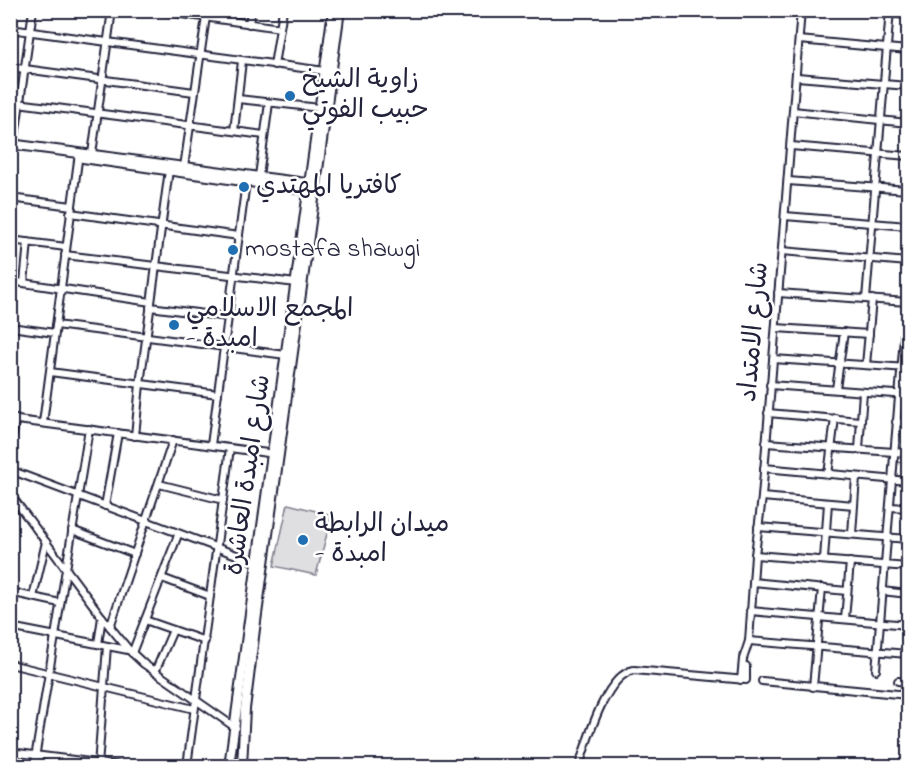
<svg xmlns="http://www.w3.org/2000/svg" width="919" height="777" font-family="'Indie Flower','Playpen Sans Arabic',sans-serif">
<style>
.green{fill:#dfdfe2;stroke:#80808e;stroke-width:1.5}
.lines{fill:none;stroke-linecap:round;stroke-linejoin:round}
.minor-casing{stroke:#22223b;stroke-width:10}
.major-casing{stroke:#22223b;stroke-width:12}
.minor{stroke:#fff;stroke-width:6}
.major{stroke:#fff;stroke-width:8}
.poi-dot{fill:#1f6fb2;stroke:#fff;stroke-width:2}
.labels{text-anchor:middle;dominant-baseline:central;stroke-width:5;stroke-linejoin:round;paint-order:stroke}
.poi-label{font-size:26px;fill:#22223b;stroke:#fff;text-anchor:start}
.street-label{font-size:26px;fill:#22223b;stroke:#fff}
</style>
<rect width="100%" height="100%" fill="#fff"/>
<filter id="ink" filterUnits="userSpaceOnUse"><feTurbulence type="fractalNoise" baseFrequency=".0167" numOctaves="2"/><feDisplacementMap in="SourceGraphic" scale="12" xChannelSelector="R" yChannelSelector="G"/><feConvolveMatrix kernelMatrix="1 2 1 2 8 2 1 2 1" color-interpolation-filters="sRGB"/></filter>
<g filter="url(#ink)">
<path class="green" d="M288 504 332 515 316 575 274 566Z"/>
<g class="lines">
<defs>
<g id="minor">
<path d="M154 10 280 28"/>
<path d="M854 10 908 15"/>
<path d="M249 24 251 10"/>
<path d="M10 29 325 71"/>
<path d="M799 40 908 50"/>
<path d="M274 65 283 10"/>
<path d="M10 67 194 92"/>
<path d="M797 77 908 86"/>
<path d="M238 99 320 108"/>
<path d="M10 102 264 135"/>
<path d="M793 111 908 123"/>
<path d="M234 131 242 61"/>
<path d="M14 144 33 10"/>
<path d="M791 146 908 156"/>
<path d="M92 154 112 10"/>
<path d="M184 167 207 10"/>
<path d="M259 176 269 103"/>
<path d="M788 181 908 190"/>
<path d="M10 198 72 206"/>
<path d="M70 213 239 236"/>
<path d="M785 216 908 226"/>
<path d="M10 240 66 247"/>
<path d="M782 251 908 262"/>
<path d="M65 255 296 283"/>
<path d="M10 281 151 302"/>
<path d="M24 283 28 242"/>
<path d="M778 293 908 302"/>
<path d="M866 299 890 10"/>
<path d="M150 307 228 317"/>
<path d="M56 325 286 355"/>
<path d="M10 327 55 333"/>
<path d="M776 328 869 334"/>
<path d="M773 359 908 368"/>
<path d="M866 365 872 299"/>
<path d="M50 372 218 394"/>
<path d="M770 385 908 395"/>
<path d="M836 389 844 332"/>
<path d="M768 413 860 421"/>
<path d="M10 419 275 454"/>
<path d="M896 422 908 423"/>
<path d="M43 423 79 153"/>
<path d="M135 436 140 384 169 170"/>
<path d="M766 443 908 453"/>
<path d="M211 445 246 182"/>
<path d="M10 449 16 419"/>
<path d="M859 449 863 392"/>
<path d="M764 468 908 481"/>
<path d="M10 470 258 563"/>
<path d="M828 475 835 418"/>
<path d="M159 484 223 500"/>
<path d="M10 494 102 617 129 650 144 664 236 728"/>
<path d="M762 497 854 505"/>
<path d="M105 506 118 433"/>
<path d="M890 507 908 508"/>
<path d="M758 527 908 539"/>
<path d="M72 530 135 554"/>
<path d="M852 534 856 477"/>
<path d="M755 555 908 567"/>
<path d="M824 559 828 503"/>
<path d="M162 578 210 596"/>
<path d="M753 582 847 591"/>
<path d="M882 591 908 594"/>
<path d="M10 592 60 603"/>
<path d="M33 597 46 542"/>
<path d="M750 611 908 625"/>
<path d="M845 619 850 562"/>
<path d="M145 620 205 641"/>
<path d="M10 627 128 650"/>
<path d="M110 627 173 440"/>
<path d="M749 641 908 654"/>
<path d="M98 644 102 617"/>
<path d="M132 653 178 535"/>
<path d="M10 664 194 709"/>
<path d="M876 670 907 302"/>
<path d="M155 672 173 630"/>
<path d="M741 680 743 659 749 641 755 555 762 497 801 10"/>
<path d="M762 681 908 695"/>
<path d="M898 681 908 682"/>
<path d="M813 687 822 588"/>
<path d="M10 752 122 766"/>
<path d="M36 766V752L89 429"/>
<path d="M98 766 107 646"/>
<path d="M187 766 230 448"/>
<path d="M579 766C587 742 605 675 634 670L746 680V666"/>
</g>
<g id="major">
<path d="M10 144 314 184"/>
<path d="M83 158 312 191"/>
<path d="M229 766 333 10"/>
<path d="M242 766 245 709 255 629 340 10"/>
</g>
</defs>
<use href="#minor" class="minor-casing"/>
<use href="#major" class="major-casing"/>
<use href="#minor" class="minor"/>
<use href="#major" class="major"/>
</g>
</g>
<g class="poi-dot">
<circle cx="290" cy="96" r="6"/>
<circle cx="244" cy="187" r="6"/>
<circle cx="233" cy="250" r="6"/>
<circle cx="174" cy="325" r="6"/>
<circle cx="303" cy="540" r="6"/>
</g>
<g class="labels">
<g class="poi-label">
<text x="302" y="81">زاوية الشيخ<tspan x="302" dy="30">حبيب الفوتي</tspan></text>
<text x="256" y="187">كافتريا المهتدي</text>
<text x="245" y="250">mostafa shawgi</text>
<text x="186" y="310">المجمع الاسلامي<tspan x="186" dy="30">- امبدة</tspan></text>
<text x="315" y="525">ميدان الرابطة<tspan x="315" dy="30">- امبدة</tspan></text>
</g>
<g class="street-label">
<text transform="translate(755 332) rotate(-85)">شارع الامتداد</text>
<text transform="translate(249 475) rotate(-82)">شارع امبدة العاشرة</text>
</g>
</g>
<rect width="919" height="777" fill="none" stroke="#fff" stroke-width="36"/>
<rect x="18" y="18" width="883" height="741" fill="none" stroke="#22223b" stroke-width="2" filter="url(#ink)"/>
</svg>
